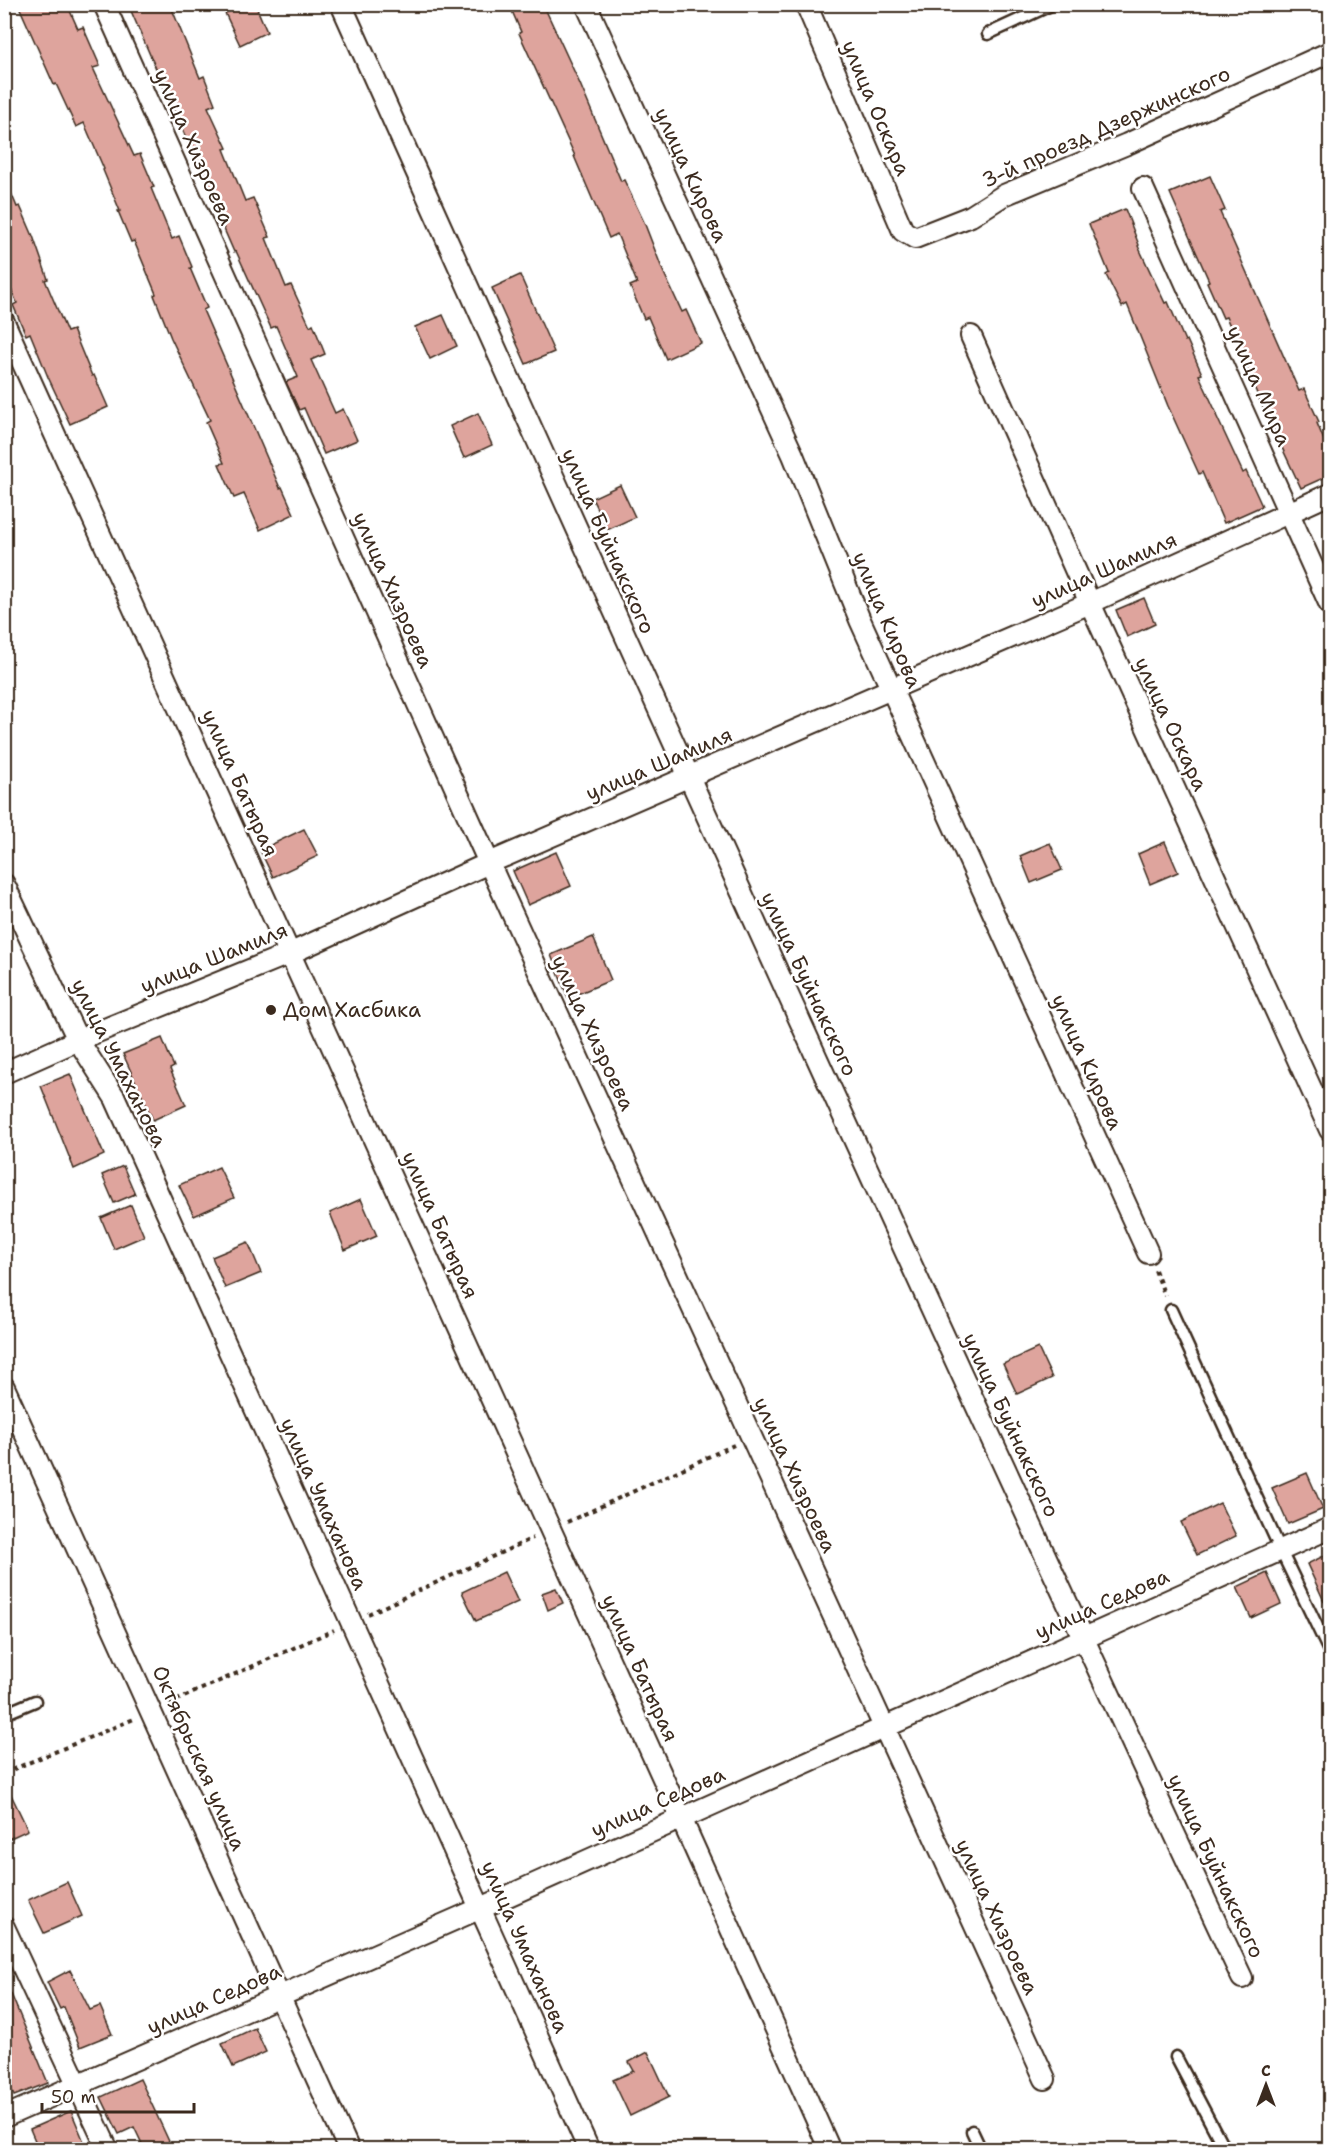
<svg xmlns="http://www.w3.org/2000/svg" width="1335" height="2154" font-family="'Shantell Sans',sans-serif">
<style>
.building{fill:#dea49d;stroke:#3b2a1e;stroke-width:1.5}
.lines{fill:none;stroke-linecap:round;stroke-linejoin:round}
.service-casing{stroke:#3b2a1e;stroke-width:15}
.minor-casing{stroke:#3b2a1e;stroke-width:24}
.path{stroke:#3b2a1e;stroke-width:4;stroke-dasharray:4.5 4.5;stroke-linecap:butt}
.service{stroke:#fff;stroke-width:10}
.minor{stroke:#fff;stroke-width:20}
.poi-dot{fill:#3b2a1e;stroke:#fff;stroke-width:2}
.labels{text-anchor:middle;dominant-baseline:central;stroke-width:5;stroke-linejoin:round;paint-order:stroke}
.street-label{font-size:21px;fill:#3b2a1e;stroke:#fff}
.poi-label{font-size:21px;fill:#3b2a1e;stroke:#fff;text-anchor:start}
</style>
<rect width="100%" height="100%" fill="#fff"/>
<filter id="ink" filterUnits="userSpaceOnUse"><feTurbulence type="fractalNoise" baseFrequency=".0167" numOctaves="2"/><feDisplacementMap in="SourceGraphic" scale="12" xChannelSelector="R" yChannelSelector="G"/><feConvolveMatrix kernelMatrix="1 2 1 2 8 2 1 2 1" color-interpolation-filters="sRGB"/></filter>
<g filter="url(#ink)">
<g class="building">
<path d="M18 4H67L78 29 83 27 100 66 93 68 134 156 140 154 154 187 151 188 172 239 179 236 192 267 190 268 207 308 203 310 280 488 282 487 294 514 260 530 244 494 234 498 219 464 224 463 206 422 210 420 171 338 154 295 156 294 134 241 131 242 118 211H120L103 170 104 169 84 123 76 127 56 84 54 85Z"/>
<path d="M128 4H170L200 78 204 76 215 104 208 107 227 148 224 149 245 201 253 198 270 237 266 238 286 287 291 285 310 326 313 324 325 354 311 360 335 413 343 409 357 440 324 454 304 408 299 410 286 382 298 377 276 326 271 328 236 251 234 252 217 213 219 212 198 160 196 161Z"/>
<path d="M244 4H255L267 32 240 45 225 13Z"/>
<path d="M509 4H543L580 84 621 181 624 180 644 222 663 271 682 312 686 310 701 343 666 359 648 317 644 319 630 286 637 283 617 234 609 238 574 156H575L519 33 521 32Z"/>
<path d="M4 176 17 207 20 206 33 236 48 279 45 280 67 332 73 330 92 376 94 375 108 407 70 424 48 377 30 333 26 335 13 305 17 303 4 273Z"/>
<path d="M1210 176 1225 210 1220 212 1239 255 1299 391 1304 389 1319 422 1317 423 1330 455V475L1301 488 1260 401 1246 367 1248 366 1226 317 1223 318 1207 282 1209 281 1170 193Z"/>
<path d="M1125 209 1139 245 1138 246 1165 303 1168 302 1185 341 1187 340 1202 374 1199 375 1217 414 1216 415 1243 473 1246 471 1262 506 1224 523 1202 472 1199 474 1168 406 1127 304 1122 307 1106 275 1109 273 1089 224Z"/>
<path d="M520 275 554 352 526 364 492 288Z"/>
<path d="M443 315 457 346 430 359 415 327Z"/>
<path d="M478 413 492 445 464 458 450 426Z"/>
<path d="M620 485 635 517 607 530 592 498Z"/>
<path d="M1144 598 1155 624 1127 637 1116 610Z"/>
<path d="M304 829 318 856 273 877 260 850Z"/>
<path d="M1165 842 1178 872 1150 884 1138 854Z"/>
<path d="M1050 843 1062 870 1031 883 1020 856Z"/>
<path d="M556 852 571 886 528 905 513 871Z"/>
<path d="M593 937 611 980 568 998 551 955Z"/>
<path d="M162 1038 174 1067 170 1069 186 1105 153 1120 123 1054Z"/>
<path d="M70 1074 104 1155 74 1169 41 1086Z"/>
<path d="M123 1166 135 1194 114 1203 102 1175Z"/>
<path d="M219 1167 234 1198 194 1216 179 1185Z"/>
<path d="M361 1199 377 1236 345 1250 330 1213Z"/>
<path d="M131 1205 144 1236 114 1249 101 1218Z"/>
<path d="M248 1242 261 1273 225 1288 212 1257Z"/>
<path d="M1038 1348 1052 1378 1017 1394 1003 1364Z"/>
<path d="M1307 1473 1323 1509 1288 1524 1272 1488Z"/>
<path d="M1220 1503 1236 1536 1197 1555 1181 1522Z"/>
<path d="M1330 1553V1614L1307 1564Z"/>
<path d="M504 1572 518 1602 476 1621 462 1592Z"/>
<path d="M1267 1573 1281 1604 1251 1618 1237 1587Z"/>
<path d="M556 1588 563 1603 548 1610 542 1593Z"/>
<path d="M4 1780 28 1830 4 1841Z"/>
<path d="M67 1882 82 1916 44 1933 28 1900Z"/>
<path d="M70 1970 90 2010 100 2006 112 2034 80 2047 64 2007 60 2009 47 1982Z"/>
<path d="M4 1977 48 2083 14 2096 4 2072Z"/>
<path d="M255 2028 266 2052 233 2067 222 2043Z"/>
<path d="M648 2052 669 2097 630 2116 613 2080 634 2071 629 2062Z"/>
<path d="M140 2079 173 2150H145L134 2127 119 2134 101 2097Z"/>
<path d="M71 2111 85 2144 71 2150H39L30 2129Z"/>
</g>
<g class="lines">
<defs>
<g id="service">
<path d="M988 34 1053 4"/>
<path d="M1171 1310 1281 1551 1330 1653"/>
<path d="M4 1714 35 1701"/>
<path d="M1176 2057 1225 2150"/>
<path d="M972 2131 981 2150"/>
</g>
<g id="minor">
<path d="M104 4 489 863 1045 2079"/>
<path d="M341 4C637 664 935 1324 1242 1978"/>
<path d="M586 4 793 455 860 620 1148 1253"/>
<path d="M806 4 903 231 915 238 971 216 1004 195 1127 144 1330 52"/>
<path d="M1143 188 1330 605"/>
<path d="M4 322 681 1818 830 2150"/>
<path d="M971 336 1090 603 1330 1130"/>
<path d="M4 884 78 1040 115 1098 589 2150"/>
<path d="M4 1073 78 1040 291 953 489 863 1090 603 1330 494"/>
<path d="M4 1387 349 2150"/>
<path d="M4 1927 108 2150"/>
<path d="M4 2117 481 1908 1330 1528"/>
</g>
</defs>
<use href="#service" class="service-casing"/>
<use href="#minor" class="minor-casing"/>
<g class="path">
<path d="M1155 1270 1165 1296"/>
<path d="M567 1522 734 1445"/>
<path d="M368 1614 533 1538"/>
<path d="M168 1704 334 1630"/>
<path d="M4 1773 134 1719"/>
</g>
<use href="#service" class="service"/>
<use href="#minor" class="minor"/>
</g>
</g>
<circle class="poi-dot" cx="271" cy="1010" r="6"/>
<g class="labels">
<g class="street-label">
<text transform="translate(876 108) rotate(67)">улица Оскара</text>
<text transform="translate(1106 127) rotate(-24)">3-й проезд Дзержинского</text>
<text transform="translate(194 147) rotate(66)">улица Хизроева</text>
<text transform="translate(691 175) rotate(65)">улица Кирова</text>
<text transform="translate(1259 386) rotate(66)">улица Мира</text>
<text transform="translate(608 541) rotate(66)">улица Буйнакского</text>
<text transform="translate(1104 570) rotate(-24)">улица Шамиля</text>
<text transform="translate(393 590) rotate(66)">улица Хизроева</text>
<text transform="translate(887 620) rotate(67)">улица Кирова</text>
<text transform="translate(1171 724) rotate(65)">улица Оскара</text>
<text transform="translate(659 764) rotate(-23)">улица Шамиля</text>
<text transform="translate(240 783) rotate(66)">улица Батырая</text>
<text transform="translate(214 958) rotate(-22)">улица Шамиля</text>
<text transform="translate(809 984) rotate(65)">улица Буйнакского</text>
<text transform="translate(593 1033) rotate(65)">улица Хизроева</text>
<text transform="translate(1087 1062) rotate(66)">улица Кирова</text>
<text transform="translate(119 1063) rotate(63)">улица Умаханова</text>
<text transform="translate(440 1225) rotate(66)">улица Батырая</text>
<text transform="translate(1011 1425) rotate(65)">улица Буйнакского</text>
<text transform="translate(795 1475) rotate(65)">улица Хизроева</text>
<text transform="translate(324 1504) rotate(66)">улица Умаханова</text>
<text transform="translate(1102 1604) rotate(-24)">улица Седова</text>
<text transform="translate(640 1668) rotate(66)">улица Батырая</text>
<text transform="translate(199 1758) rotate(66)">Октябрьская улица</text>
<text transform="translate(658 1802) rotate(-24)">улица Седова</text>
<text transform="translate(1216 1866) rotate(65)">улица Буйнакского</text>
<text transform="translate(997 1917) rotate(65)">улица Хизроева</text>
<text transform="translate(525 1947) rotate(66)">улица Умаханова</text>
<text transform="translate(214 1999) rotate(-24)">улица Седова</text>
</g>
<g class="poi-label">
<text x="283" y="1010">Дом Хасбика</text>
</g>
</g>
<rect width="1335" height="2154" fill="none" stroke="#fff" stroke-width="24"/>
<rect x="12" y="12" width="1311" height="2130" fill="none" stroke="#3b2a1e" stroke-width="2" filter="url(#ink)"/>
<g transform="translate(1266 2085)" stroke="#ffffff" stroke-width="4.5" paint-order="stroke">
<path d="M0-4.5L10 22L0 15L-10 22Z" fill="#3b2a1e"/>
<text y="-9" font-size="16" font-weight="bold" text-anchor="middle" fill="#3b2a1e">С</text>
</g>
<path d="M42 2103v9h152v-9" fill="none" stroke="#3b2a1e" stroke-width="3"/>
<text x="51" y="2103" font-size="18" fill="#3b2a1e" stroke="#ffffff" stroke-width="4.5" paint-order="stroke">50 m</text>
</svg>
